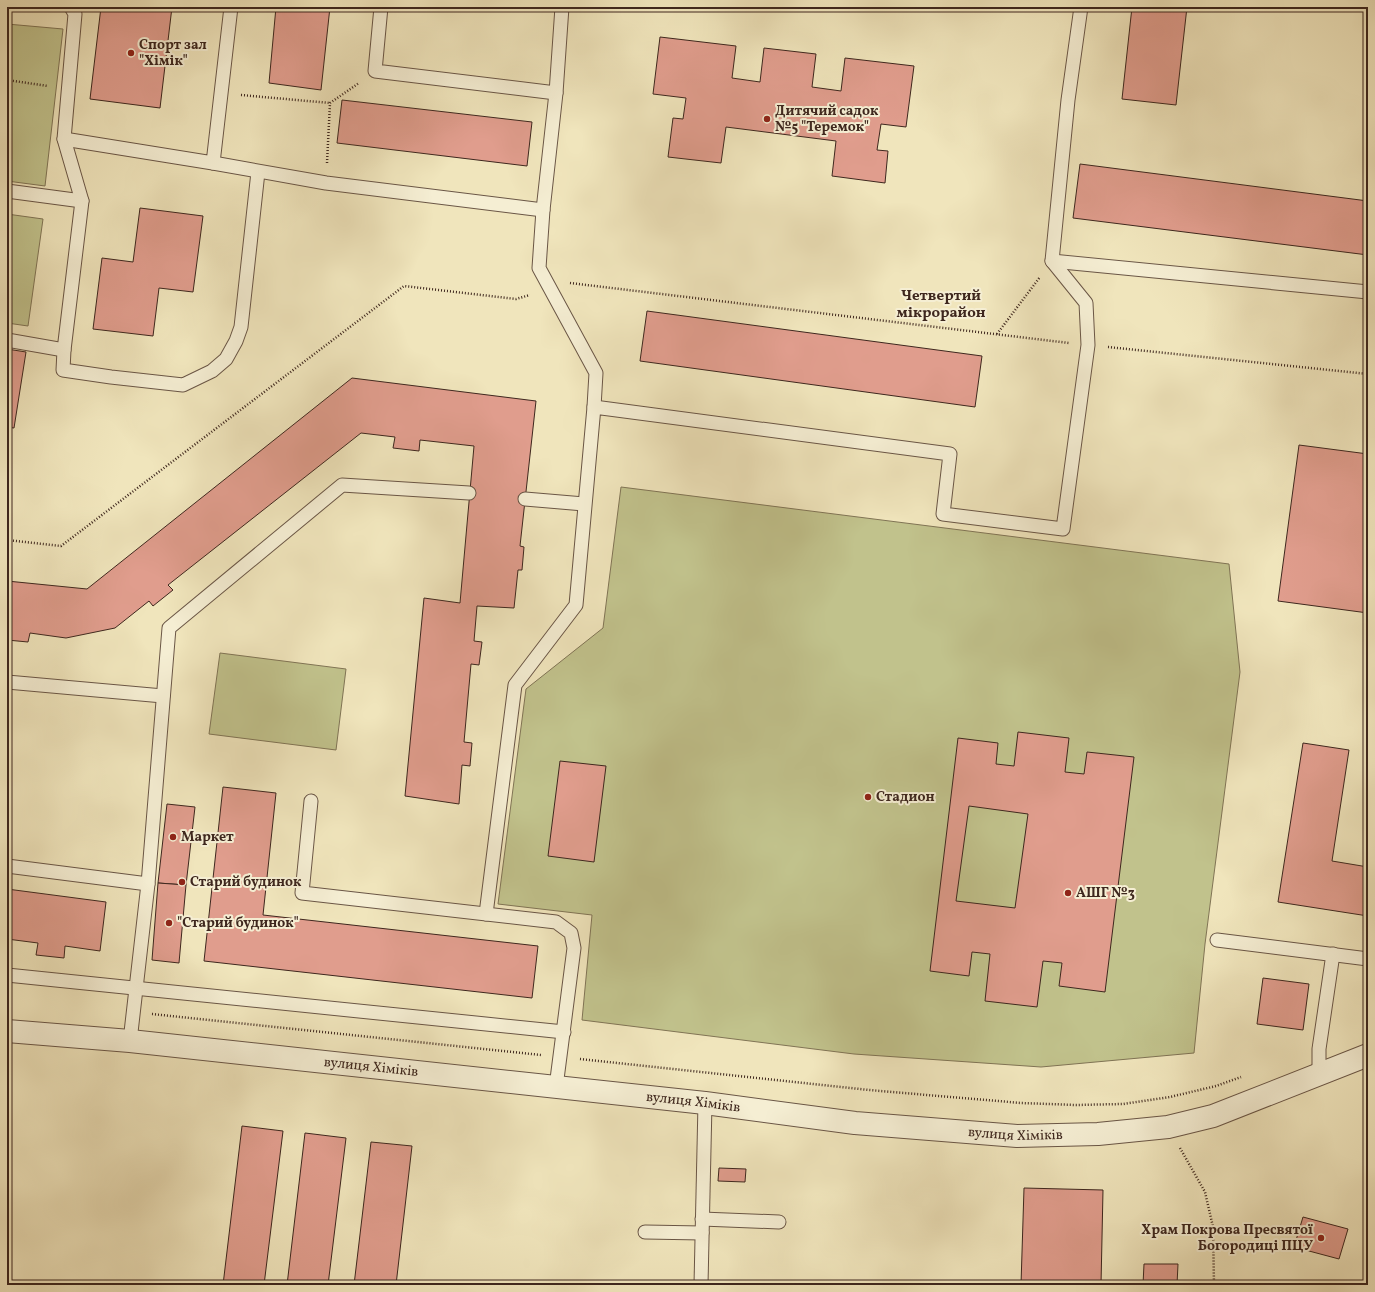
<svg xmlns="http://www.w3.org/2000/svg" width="1375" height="1292" font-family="Vollkorn,serif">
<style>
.green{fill:#c1c28c;stroke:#807455}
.building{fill:#e09d8d;stroke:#3e271e;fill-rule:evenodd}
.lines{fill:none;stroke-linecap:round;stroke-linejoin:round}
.service-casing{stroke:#6a5646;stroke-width:15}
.minor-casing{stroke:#6a5646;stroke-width:24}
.path{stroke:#3e271e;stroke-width:2.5;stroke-dasharray:1 2;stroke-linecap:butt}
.service{stroke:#f5eed3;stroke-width:13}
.minor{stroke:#f5eed3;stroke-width:22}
.poi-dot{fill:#8f2418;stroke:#f5eed3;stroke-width:1.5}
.labels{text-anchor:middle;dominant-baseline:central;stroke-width:4;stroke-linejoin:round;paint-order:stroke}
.poi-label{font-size:14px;font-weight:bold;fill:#3e271e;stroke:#f5eed3;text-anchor:start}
.street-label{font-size:14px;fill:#3e271e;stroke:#f5eed3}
.neighbourhood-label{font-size:15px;font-weight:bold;fill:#3e271e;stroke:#f5eed3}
</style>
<rect width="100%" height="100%" fill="#f0e5bc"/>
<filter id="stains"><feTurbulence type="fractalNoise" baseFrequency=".005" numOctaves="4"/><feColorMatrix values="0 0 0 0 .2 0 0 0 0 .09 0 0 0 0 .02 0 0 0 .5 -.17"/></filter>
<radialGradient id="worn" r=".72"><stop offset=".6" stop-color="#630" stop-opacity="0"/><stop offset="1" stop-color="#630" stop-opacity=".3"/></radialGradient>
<g class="green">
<path d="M7 24 63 29 45 186 7 181Z"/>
<path d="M7 214 43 219 28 326 7 323Z"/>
<path d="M621 487 1229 564 1240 672 1205 944 1194 1053 1041 1067 854 1054 582 1020 592 915 498 904 526 689 603 628Z"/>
<path d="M220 653 346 669 336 750 209 734Z"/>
</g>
<g class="building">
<path d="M101 7H172L160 108 90 99Z"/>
<path d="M276 7H330L321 90 269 83Z"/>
<path d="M1132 7H1187L1176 105 1122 99Z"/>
<path d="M660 37 736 46 732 78 760 82 764 48 816 54 812 87 841 91 845 58 914 66 906 127 881 124 877 150 888 151 885 183 832 176 836 141 726 127 721 163 668 157 673 118 683 119 686 98 653 94Z"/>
<path d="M342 100 532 122 527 166 337 143Z"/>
<path d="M1080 164 1368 201V255L1073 218Z"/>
<path d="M140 208 203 216 193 292 159 288 153 336 93 329 102 258 133 262Z"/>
<path d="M647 311 982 356 975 407 640 361Z"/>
<path d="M7 349 26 352 14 428 7 427Z"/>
<path d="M352 378 536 401 520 546 524 547 522 570H518L514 608 477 606 474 641 482 642 479 665 471 664 464 742 472 743 470 766 462 765 459 804 405 796 424 598 460 603 474 446 420 440 419 451 393 448 395 437 361 433 168 585 173 590 153 606 149 601 115 628 66 638 30 633 28 642 7 640 9 630H7V581L87 589Z"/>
<path d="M1299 445 1368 454V613L1278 601Z"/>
<path d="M1018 732 1069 738 1065 772 1084 774 1087 752 1134 757 1105 992 1059 986 1062 963 1043 961 1037 1007 985 1001 990 954 972 952 969 976 930 971 958 738 998 743 996 764 1014 766ZM969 806 1028 814 1015 908 956 901Z"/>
<path d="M1303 743 1349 750 1332 861 1368 867V916L1278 902Z"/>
<path d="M560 761 606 766 594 862 548 856Z"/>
<path d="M223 787 276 793 263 915 538 946 532 998 204 961Z"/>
<path d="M167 804 195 807 186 885 158 883Z"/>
<path d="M158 883 186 885 179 963 152 960Z"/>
<path d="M7 889 106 902 100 951 65 946 64 958 36 955 38 943 7 939Z"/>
<path d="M1263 978 1309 984 1303 1030 1257 1024Z"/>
<path d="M242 1126 283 1131 264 1285H223Z"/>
<path d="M305 1133 346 1138 328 1285H287Z"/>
<path d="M371 1142 412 1146 396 1285H354Z"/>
<path d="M719 1168 746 1169 745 1182 718 1181Z"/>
<path d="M1024 1188 1103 1190 1101 1285H1021Z"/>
<path d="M1303 1217 1348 1229 1339 1259 1294 1247Z"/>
<path d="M1144 1264H1178L1177 1285H1143Z"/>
</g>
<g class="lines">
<defs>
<g id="service">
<path d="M71 7 75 14 64 139 82 201 64 350 63 370 111 377 183 385 212 371 226 359 236 341 241 327 258 172"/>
<path d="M381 7 375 71 556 93"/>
<path d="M64 139 213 163 231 7"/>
<path d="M213 163 326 183 543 210 539 268 596 373 594 407"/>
<path d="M7 191 82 201"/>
<path d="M543 210 556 93 562 7"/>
<path d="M1052 261 1368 292"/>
<path d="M7 340 64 350"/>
<path d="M525 499 584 504"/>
<path d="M7 682 163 696"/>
<path d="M311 801 302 893 556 922 571 933 574 948 556 1087"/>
<path d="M7 866 148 884"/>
<path d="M486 914 515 685 576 605 594 407 950 454 943 514 1063 529 1088 345 1086 303 1052 261 1068 100 1081 7"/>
<path d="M1217 940 1368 959"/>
<path d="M7 975 564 1032"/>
<path d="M130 1041 148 884 169 628 342 485 469 493"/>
<path d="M1319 1074V1049L1333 954"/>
<path d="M702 1219 779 1222"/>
<path d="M645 1232 702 1233"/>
<path d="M701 1285 705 1103"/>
</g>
<g id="minor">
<path id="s1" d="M7 1031 130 1041 705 1103 855 1123 1017 1136 1098 1134 1168 1127 1213 1116 1368 1055"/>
</g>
</defs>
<use href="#service" class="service-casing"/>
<use href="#minor" class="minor-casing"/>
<g class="path">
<path d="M7 80 48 86"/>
<path d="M241 95 330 103"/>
<path d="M327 163 330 103 359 83"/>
<path d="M570 283 1069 343"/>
<path d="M997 334 1040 277"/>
<path d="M1108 347 1368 374"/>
<path d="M7 540 61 546 404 286 516 299 530 295"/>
<path d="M152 1014 541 1055"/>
<path d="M580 1059 869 1090 1021 1103 1076 1105 1123 1104 1170 1097 1216 1086 1241 1077"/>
<path d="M1180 1148 1205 1192 1213 1227 1214 1285"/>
</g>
<use href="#service" class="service"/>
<use href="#minor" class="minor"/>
</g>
<g class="poi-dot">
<circle cx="131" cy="53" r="4"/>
<circle cx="767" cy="119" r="4"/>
<circle cx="868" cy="797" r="4"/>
<circle cx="173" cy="837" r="4"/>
<circle cx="182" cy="882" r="4"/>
<circle cx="1068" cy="893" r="4"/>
<circle cx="169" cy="923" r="4"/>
<circle cx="1321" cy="1238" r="4"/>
</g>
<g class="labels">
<g class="poi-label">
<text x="139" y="45">Спорт зал<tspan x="139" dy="16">"Хімік"</tspan></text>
<text x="775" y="111">Дитячий садок<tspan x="775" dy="16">№5 "Теремок"</tspan></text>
<text x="876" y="797">Стадион</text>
<text x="181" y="837">Маркет</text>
<text x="190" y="882">Старий будинок</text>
<text x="1076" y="893">АШГ №3</text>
<text x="177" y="923">"Старий будинок"</text>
<text x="1313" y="1230" text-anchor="end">Храм Покрова Пресвятої<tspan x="1313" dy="16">Богородиці ПЦУ</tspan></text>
</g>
<g class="street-label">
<text stroke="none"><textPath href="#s1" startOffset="366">вулиця Хіміків</textPath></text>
<text stroke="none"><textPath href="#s1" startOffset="690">вулиця Хіміків</textPath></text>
<text stroke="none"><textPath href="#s1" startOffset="1014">вулиця Хіміків</textPath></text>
</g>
<g class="neighbourhood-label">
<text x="941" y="296">Четвертий<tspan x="941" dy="17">мікрорайон</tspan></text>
</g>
</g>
<rect width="1375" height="1292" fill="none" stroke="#f0e5bc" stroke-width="24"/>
<rect x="8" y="8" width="1359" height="1276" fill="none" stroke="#3e271e" stroke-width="2"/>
<rect x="12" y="12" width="1351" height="1268" fill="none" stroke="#3e271e"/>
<rect width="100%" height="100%" filter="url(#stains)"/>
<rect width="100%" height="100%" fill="url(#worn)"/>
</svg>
